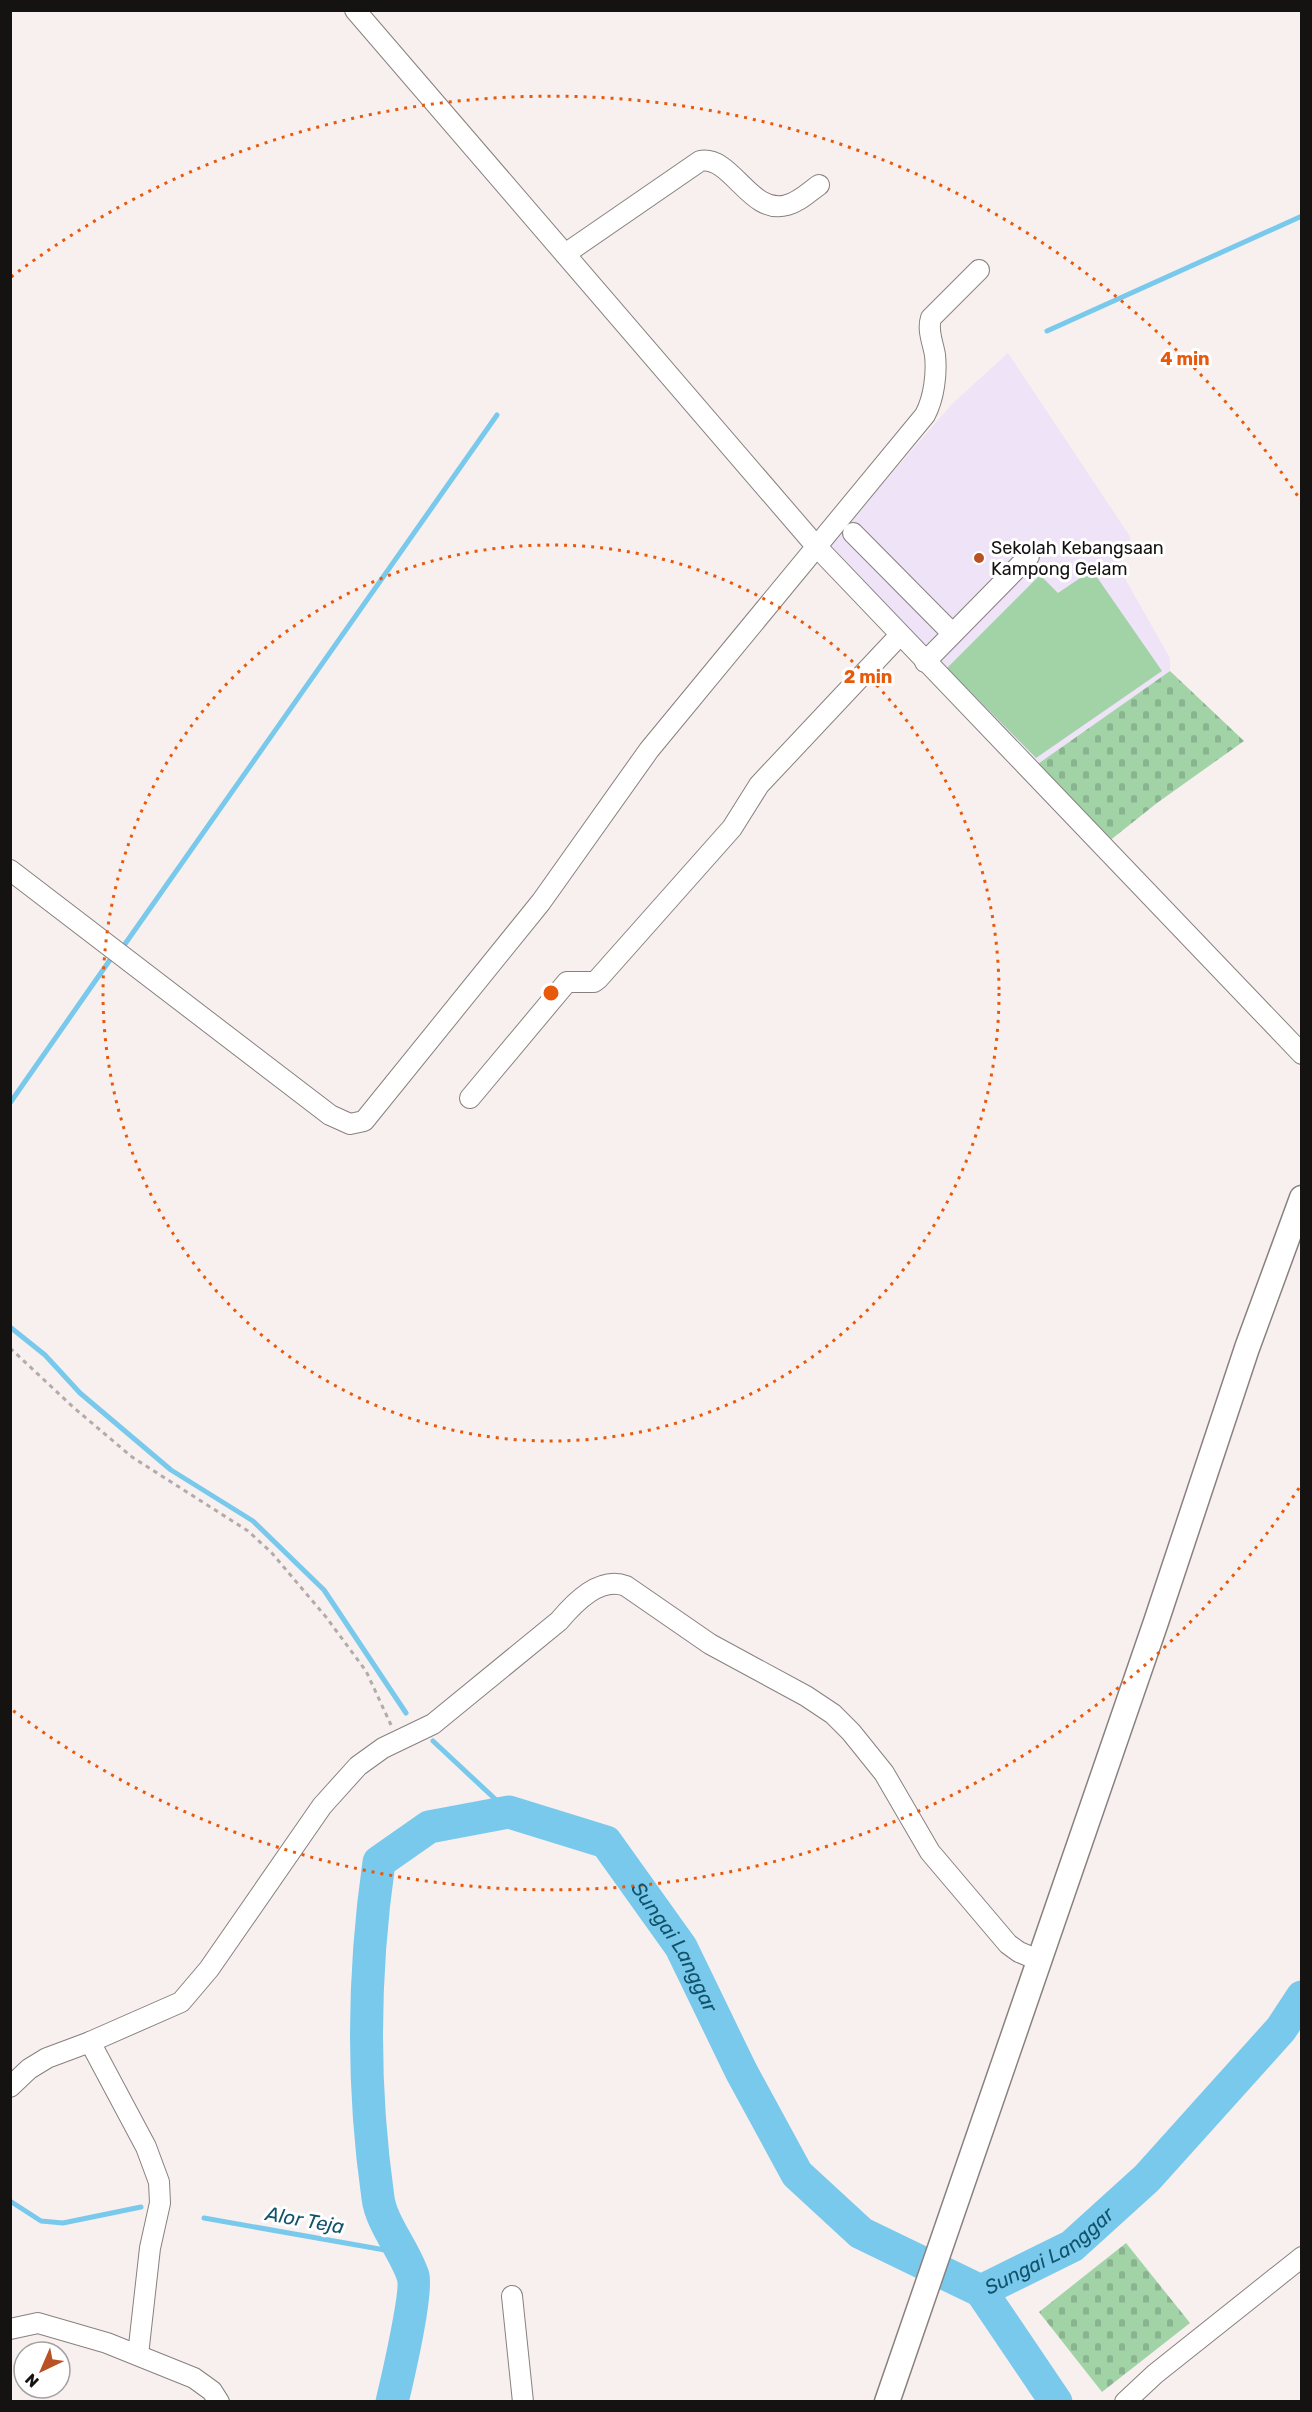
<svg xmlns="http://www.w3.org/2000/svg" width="1312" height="2412" font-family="Rubik,sans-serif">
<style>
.education{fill:#efe3f8}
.cemetery{fill:url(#cemetery-stones)}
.green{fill:#a1d3a7}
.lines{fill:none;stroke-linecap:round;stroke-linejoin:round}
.stream{stroke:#79c9ec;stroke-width:5}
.river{stroke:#79c9ec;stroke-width:33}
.minor-casing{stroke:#88817f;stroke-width:22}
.major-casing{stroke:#88817f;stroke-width:27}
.path{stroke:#b2abaa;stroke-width:3;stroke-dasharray:4.5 4.5;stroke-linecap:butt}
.minor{stroke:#fff;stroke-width:20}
.major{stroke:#fff;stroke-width:24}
.ring{fill:none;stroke:#e8590c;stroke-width:3;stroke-dasharray:3 6}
.poi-dot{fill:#b85225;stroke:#fff;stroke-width:2}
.labels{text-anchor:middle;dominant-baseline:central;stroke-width:6;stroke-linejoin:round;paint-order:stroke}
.poi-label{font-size:18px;fill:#151312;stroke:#fff;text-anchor:start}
.water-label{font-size:20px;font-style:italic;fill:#12536b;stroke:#fff}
.centre{fill:#e8590c;stroke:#fff;stroke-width:3}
.ring-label{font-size:18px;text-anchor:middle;font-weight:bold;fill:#e8590c;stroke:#fff;stroke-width:6;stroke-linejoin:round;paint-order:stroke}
</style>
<defs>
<pattern id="cemetery-stones" width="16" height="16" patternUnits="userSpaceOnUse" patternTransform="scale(1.5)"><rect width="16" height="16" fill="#a1d3a7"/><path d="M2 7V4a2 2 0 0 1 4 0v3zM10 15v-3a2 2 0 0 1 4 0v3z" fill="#8ab48f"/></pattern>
</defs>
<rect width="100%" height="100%" fill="#f8f0ee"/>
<path class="education" d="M1008 353 1131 538 1119 568 1170 658V671L1035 766 826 549 952 404Z"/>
<g class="cemetery">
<path d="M1170 671 1244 741 1157 803 1108 842 1035 766Z"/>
<path d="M1126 2243 1190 2323 1102 2392 1039 2312Z"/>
</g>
<path class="green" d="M1092 570 1162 671 1036 758 947 668 1040 575 1058 593Z"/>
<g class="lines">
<g class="stream">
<path d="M1047 331 1302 216"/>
<path d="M125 944 497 415"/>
<path d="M10 1103 112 957"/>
<path d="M10 1327 45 1355 80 1393 171 1470 253 1521 324 1590 406 1713"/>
<path d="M433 1741 509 1812"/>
<path d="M10 2201 41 2221 63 2223 141 2207"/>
<path d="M204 2218 402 2253"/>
</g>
<g class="river">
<path d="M981 2291 1056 2402"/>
<path id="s1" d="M392 2402C397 2381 418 2292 413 2276 405 2251 381 2223 378 2198 362 2086 363 1974 379 1862L429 1827 509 1812 606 1842 681 1947 741 2071 797 2174 861 2233 981 2291 1072 2246 1147 2178 1281 2029 1302 1997"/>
</g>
<defs>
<g id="minor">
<path d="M355 10 816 546 1302 1054"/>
<path d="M565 254 700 161C732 155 750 216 787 205 799 202 809 192 819 185"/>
<path d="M853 533 952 633"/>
<path d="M925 662 1029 556"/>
<path d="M10 870 330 1115 350 1124 364 1121 541 902 649 750 925 415C934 398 937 374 935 355 933 343 927 330 931 318L979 270"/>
<path d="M470 1098 567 982H594L598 979 732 828 759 785 899 636"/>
<path d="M90 2042 146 2147 159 2182 160 2203 150 2248 138 2355"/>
<path d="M10 2087 29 2069 47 2058 90 2042 181 2002 209 1969 322 1806 358 1766 383 1748 433 1724 559 1621C575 1602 600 1576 626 1586L710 1644 806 1696 833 1714 851 1732 884 1773 930 1852 1008 1944 1019 1952 1038 1960"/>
<path d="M512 2296 523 2402"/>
<path d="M10 2329 38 2323 107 2343 194 2378 212 2391 219 2402"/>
<path d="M1125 2402 1155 2374 1302 2257"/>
</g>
<path id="major" d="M887 2402 1156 1622 1247 1348 1302 1198"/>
</defs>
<use href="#minor" class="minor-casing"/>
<use href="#major" class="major-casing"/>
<path class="path" d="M10 1348 73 1407 132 1457 248 1531 271 1552 326 1617 366 1671 391 1725"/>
<use href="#minor" class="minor"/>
<use href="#major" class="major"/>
</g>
<g class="ring">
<circle cx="551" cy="993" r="448"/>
<path d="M1299 1488A897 897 0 0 1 11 1709M11 277A897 897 0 0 1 1299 498"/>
</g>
<circle class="poi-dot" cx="979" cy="558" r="6"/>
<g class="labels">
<g class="poi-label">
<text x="991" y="548">Sekolah Kebangsaan<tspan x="991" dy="21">Kampong Gelam</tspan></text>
</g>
<g class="water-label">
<text stroke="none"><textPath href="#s1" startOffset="921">Sungai Langgar</textPath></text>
<text transform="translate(305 2220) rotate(10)">Alor Teja</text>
<text stroke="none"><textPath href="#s1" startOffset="1479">Sungai Langgar</textPath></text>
</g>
</g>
<circle cx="551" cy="993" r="9" class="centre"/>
<g class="ring-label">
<text x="1185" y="365">4 min</text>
<text x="868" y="683">2 min</text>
</g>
<rect width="1312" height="2412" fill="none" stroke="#151312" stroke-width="24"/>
<g transform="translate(42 2370) rotate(224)"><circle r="28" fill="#ffffff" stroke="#a1a1a0" stroke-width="1.5"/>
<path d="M0-4.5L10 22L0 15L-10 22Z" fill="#b85225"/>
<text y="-9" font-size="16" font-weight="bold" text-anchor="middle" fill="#151312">N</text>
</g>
</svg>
